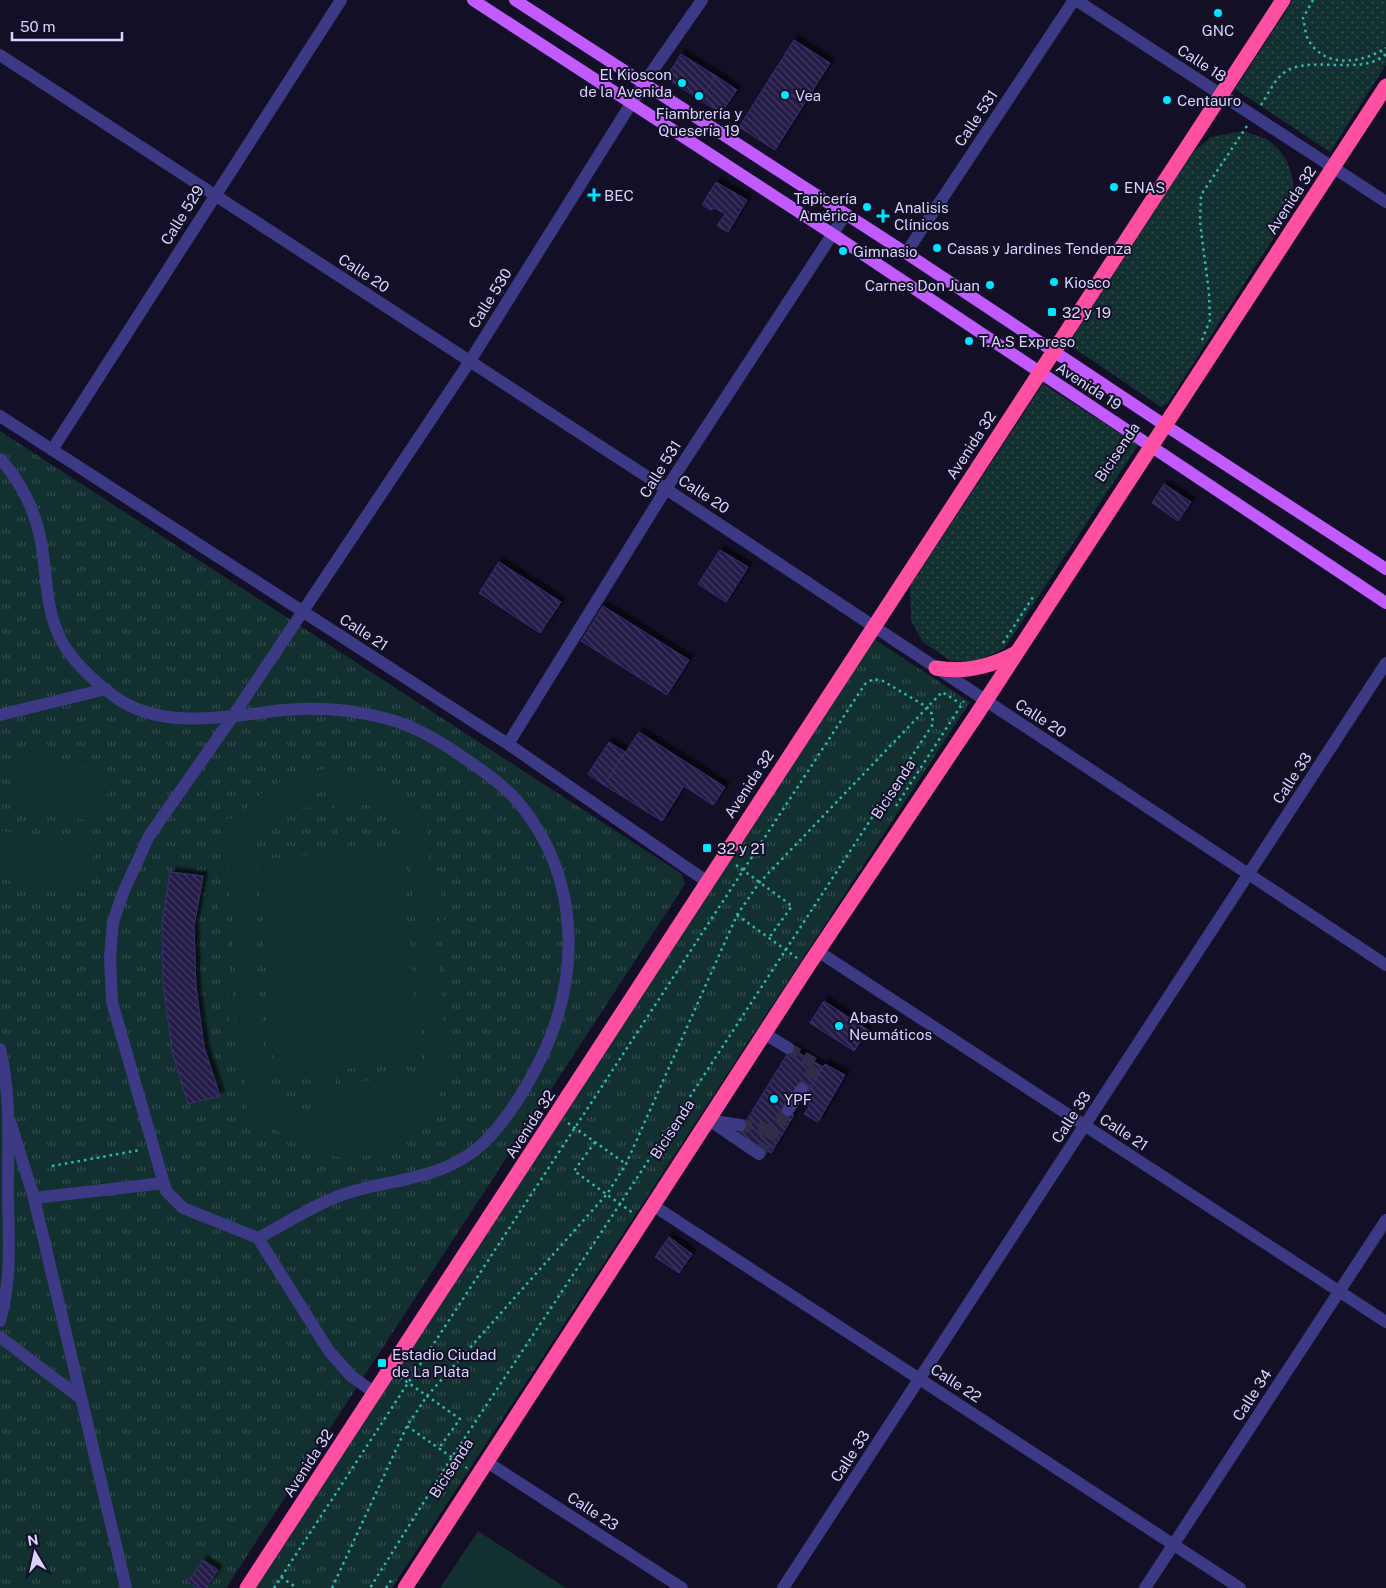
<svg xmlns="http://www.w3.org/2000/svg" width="1386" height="1588" font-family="'Public Sans',sans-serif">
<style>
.grass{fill:url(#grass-dots)}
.park{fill:url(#park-tufts)}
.garden{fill:#12302f;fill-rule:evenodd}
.building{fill:url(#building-back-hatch);stroke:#3b2d73;filter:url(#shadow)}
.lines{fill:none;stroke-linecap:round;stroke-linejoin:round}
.minor-tunnel{stroke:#312d47;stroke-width:12;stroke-dasharray:12 6;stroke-linecap:butt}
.path{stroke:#2fb8b0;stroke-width:2.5;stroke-dasharray:2.5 4;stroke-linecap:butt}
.minor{stroke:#3d3a85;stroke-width:12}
.major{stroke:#c25bff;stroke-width:12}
.highway{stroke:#ff4fa3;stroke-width:15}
.poi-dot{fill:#00e5ff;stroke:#130f26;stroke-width:2}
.labels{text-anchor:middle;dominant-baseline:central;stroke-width:4;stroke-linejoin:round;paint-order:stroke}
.poi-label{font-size:15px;fill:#d9d4ff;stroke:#130f26;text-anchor:start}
.street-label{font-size:15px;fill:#d9d4ff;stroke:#130f26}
</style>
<defs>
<pattern id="grass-dots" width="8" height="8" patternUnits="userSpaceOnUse" patternTransform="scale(1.25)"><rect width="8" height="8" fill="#12302f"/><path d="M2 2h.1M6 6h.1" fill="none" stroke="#344d4e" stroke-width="1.8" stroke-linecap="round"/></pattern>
<pattern id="park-tufts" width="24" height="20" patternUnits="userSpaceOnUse" patternTransform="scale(1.25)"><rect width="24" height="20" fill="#12302f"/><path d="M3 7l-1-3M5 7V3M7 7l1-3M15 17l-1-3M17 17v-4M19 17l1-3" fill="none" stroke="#344d4e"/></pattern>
<pattern id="building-back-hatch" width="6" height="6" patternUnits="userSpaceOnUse" patternTransform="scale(1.25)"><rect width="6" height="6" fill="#241b47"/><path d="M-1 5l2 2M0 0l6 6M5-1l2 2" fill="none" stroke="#433b63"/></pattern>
<filter id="shadow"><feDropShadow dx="4.5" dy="-4.5" stdDeviation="1" flood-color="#0009"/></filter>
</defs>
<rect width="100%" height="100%" fill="#130f26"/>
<g class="grass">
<path d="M1293 0H1386V65L1330 152 1235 89Z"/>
<path d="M1242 131C1250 134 1261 136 1268 140 1292 158 1296 181 1292 209L1168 403 1161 407 1068 344 1193 152 1211 137Z"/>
<path d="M1043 384 1138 445 1004 649 974 662 951 661 923 642 911 621 910 586Z"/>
</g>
<g class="park">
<path d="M0 431 682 874 685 884 226 1588H0Z"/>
<path d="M874 639 970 702 392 1588H256Z"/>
</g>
<g class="garden">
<path d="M21 750 113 776 101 824 7 802Z"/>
<path d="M324 769C365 771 401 785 419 824L426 823 450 1087 442 1088C437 1099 432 1112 424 1122 383 1172 314 1165 270 1125L248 1126 224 819 239 818C259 787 289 775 324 769ZM326 791H334V797L287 804 300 797ZM344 804C384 800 400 822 410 858L426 1054 422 1076 336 1084 335 1077H326L327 1084 314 1086 310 1128C289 1116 276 1102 267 1079L249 870C256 810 283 809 335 805L339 850 348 849Z"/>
<path d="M3 831 96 844 84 893 0 879V847Z"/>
<path d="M400 847 420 1062 275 1075 257 860Z"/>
<path d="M217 886H226L228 909H225L236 1036H231L221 909H219Z"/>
<path d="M441 890 453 1018H449L437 891Z"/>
<path d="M478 1531 566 1588H440Z"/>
</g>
<g class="building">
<path d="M794 40 830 63 775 150 739 127Z"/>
<path d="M681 54 716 76 700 100 666 78Z"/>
<path d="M716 76 737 90 721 113 700 100Z"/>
<path d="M716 182 747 200 728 232 717 226 725 214 715 208 711 210 702 205Z"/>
<path d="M1164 484 1191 502 1178 521 1152 503Z"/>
<path d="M720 550 748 567 726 602 698 584Z"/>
<path d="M499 562 561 602 540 633 479 593Z"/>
<path d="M603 606 689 660 667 695 581 641Z"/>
<path d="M639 732 725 787 713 805 684 786 662 821 604 785Z"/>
<path d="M609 742 625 752 604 785 588 774Z"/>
<path d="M170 872 203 876 194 926 196 988 204 1047 220 1096 188 1104 172 1051 163 981 162 924Z"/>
<path d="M824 1001 868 1030 854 1051 810 1023Z"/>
<path d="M791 1048 823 1067 809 1091 798 1084 783 1109 794 1115 771 1153 738 1134Z"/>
<path d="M825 1064 845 1075 818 1122 804 1114 809 1107 802 1103Z"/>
<path d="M669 1237 692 1254 679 1273 655 1257Z"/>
<path d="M203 1560 218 1570 206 1588H197L188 1582Z"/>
</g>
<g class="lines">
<g class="minor-tunnel">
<path d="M788 1048 817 1065 802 1089"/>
<path d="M740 1125 775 1131"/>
<path d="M759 1154 788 1110"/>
</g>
<g class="path">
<path d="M1313 0 1303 18C1305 25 1305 35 1309 41 1326 69 1362 63 1386 48"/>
<path d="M1261 105C1267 96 1273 83 1281 75 1306 52 1360 78 1386 54"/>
<path d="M1202 340 1210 320 1209 293 1200 222 1201 195 1247 126"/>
<path d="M1003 643 1033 597"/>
<path d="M896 806 964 701"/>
<path d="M736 865 792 906 769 938"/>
<path d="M737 915 797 958"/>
<path d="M568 1123 626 1164"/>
<path d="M595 1142 574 1171 633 1213"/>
<path d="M52 1166 140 1150"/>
<path d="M400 1377 460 1419 439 1448"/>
<path d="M407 1426 467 1468"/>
<path d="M281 1577 297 1588"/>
<path d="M274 1588 865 684 873 679 883 681 927 707 932 714 933 724 620 1204 452 1457 370 1588"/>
<path d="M332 1588 407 1426 427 1396 607 1194 626 1164 737 915 759 883 942 692 961 704"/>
<path d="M386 1588 392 1579"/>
</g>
<g class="minor">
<path d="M1076 0 1386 202"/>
<path d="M0 55 666 489 1386 965"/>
<path d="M906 253 1074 0"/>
<path d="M0 416 508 744 706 881"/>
<path d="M52 450 341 0"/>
<path d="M0 459C20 480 36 512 41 542 47 574 45 609 61 640 73 662 95 682 115 697 164 732 231 715 285 710 318 707 353 710 384 718 414 725 442 742 467 760 485 772 505 786 519 803 584 882 581 986 534 1072 519 1100 502 1127 479 1147 443 1178 397 1179 354 1191 321 1200 289 1222 258 1238"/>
<path d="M0 715 106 689"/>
<path d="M508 744 666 489 845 215"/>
<path d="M819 952 1386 1322"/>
<path d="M765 1034 788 1048"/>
<path d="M0 1049C11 1095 8 1141 8 1189 8 1237 13 1273 0 1321"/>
<path d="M788 1110 802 1089"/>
<path d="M709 1120 759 1154"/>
<path d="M10 1121 34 1198 126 1588"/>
<path d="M714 1121 740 1125"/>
<path d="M34 1198 164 1183"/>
<path d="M654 1206 1240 1588"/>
<path d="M0 1337 79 1397"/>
<path d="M375 1393 351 1376 329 1351 258 1238 183 1208 166 1191 112 1002 110 957 113 922 123 893 149 836 233 716 470 361 644 83 702 0"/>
<path d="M487 1462 682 1588"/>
<path d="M783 1588 1386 663"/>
<path d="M1145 1588 1386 1220"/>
</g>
<g class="major">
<path d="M473 0 831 233 1386 603"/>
<path d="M515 0 906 253 1154 418 1386 569"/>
</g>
<g class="highway">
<path d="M936 668C965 673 990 667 1016 653"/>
<path d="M247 1588 1283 0"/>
<path d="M405 1588 808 966 977 714 1386 86"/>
</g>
</g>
<g class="poi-dot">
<circle cx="1218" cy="13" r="5"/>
<circle cx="682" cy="83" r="5"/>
<circle cx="785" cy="95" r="5"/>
<circle cx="699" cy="96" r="5"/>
<circle cx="1167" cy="100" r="5"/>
<circle cx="1114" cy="187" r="5"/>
<path d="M591.5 187.5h5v5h5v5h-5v5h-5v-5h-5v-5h5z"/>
<circle cx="867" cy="207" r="5"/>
<path d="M880.5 208.5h5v5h5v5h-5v5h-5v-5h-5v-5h5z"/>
<circle cx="937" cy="248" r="5"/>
<circle cx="843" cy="251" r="5"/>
<circle cx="1054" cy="282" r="5"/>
<circle cx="990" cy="285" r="5"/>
<rect x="1047" y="307" width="10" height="10" rx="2.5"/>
<circle cx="969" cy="341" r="5"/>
<rect x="702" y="843" width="10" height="10" rx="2.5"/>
<circle cx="839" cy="1026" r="5"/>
<circle cx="774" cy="1099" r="5"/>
<rect x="377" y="1358" width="10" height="10" rx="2.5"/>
</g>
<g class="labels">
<g class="poi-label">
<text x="1218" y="30" text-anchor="middle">GNC</text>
<text x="672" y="74" text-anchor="end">El Kioscon<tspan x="672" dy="17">de la Avenida</tspan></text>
<text x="795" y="95">Vea</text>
<text x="1177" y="100">Centauro</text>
<text x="699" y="113" text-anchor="middle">Fiambrería y<tspan x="699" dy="17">Quesería 19</tspan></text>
<text x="1124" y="187">ENAS</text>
<text x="604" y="195">BEC</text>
<text x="857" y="198" text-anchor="end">Tapicería<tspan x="857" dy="17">América</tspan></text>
<text x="894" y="207">Analisis<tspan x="894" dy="17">Clínicos</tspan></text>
<text x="947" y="248">Casas y Jardines Tendenza</text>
<text x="853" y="251">Gimnasio</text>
<text x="1064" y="282">Kiosco</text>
<text x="980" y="285" text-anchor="end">Carnes Don Juan</text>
<text x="1062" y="312">32 y 19</text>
<text x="979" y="341">T.A.S Expreso</text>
<text x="717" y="848">32 y 21</text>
<text x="849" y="1017">Abasto<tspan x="849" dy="17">Neumáticos</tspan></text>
<text x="784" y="1099">YPF</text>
<text x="392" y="1354">Estadio Ciudad<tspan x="392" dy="17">de La Plata</tspan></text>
</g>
<g class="street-label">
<text transform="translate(1202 63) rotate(33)">Calle 18</text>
<text transform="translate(976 118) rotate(-56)">Calle 531</text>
<text transform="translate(1291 200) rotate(-57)">Avenida 32</text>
<text transform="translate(182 215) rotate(-58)">Calle 529</text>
<text transform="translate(364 273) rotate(33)">Calle 20</text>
<text transform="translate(490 298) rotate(-58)">Calle 530</text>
<text transform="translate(1089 386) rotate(33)">Avenida 19</text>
<text transform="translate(971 445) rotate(-57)">Avenida 32</text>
<text transform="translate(1117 452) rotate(-56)">Bicisenda</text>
<text transform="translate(660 469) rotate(-58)">Calle 531</text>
<text transform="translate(704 494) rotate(33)">Calle 20</text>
<text transform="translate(364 632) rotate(33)">Calle 21</text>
<text transform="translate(1041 718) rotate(33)">Calle 20</text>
<text transform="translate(1292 778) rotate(-57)">Calle 33</text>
<text transform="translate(749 784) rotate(-57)">Avenida 32</text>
<text transform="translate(893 789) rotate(-57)">Bicisenda</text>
<text transform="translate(1071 1117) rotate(-57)">Calle 33</text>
<text transform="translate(530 1124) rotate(-57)">Avenida 32</text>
<text transform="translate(672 1129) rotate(-57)">Bicisenda</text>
<text transform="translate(1124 1132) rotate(33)">Calle 21</text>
<text transform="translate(956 1383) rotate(33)">Calle 22</text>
<text transform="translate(1252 1395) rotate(-57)">Calle 34</text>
<text transform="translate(850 1456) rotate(-57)">Calle 33</text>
<text transform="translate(308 1463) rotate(-57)">Avenida 32</text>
<text transform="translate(451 1468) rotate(-57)">Bicisenda</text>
<text transform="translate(593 1511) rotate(33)">Calle 23</text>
</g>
</g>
<g transform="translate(35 1553) rotate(351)" stroke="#130f26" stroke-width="4" paint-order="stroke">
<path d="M0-4L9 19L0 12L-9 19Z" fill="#d9d4ff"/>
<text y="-8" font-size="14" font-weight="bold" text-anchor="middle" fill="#d9d4ff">N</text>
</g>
<path d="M12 32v8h110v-8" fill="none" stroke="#d9d4ff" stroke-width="2.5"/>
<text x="20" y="32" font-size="15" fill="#d9d4ff" stroke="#130f26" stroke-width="4" paint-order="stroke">50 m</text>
</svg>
